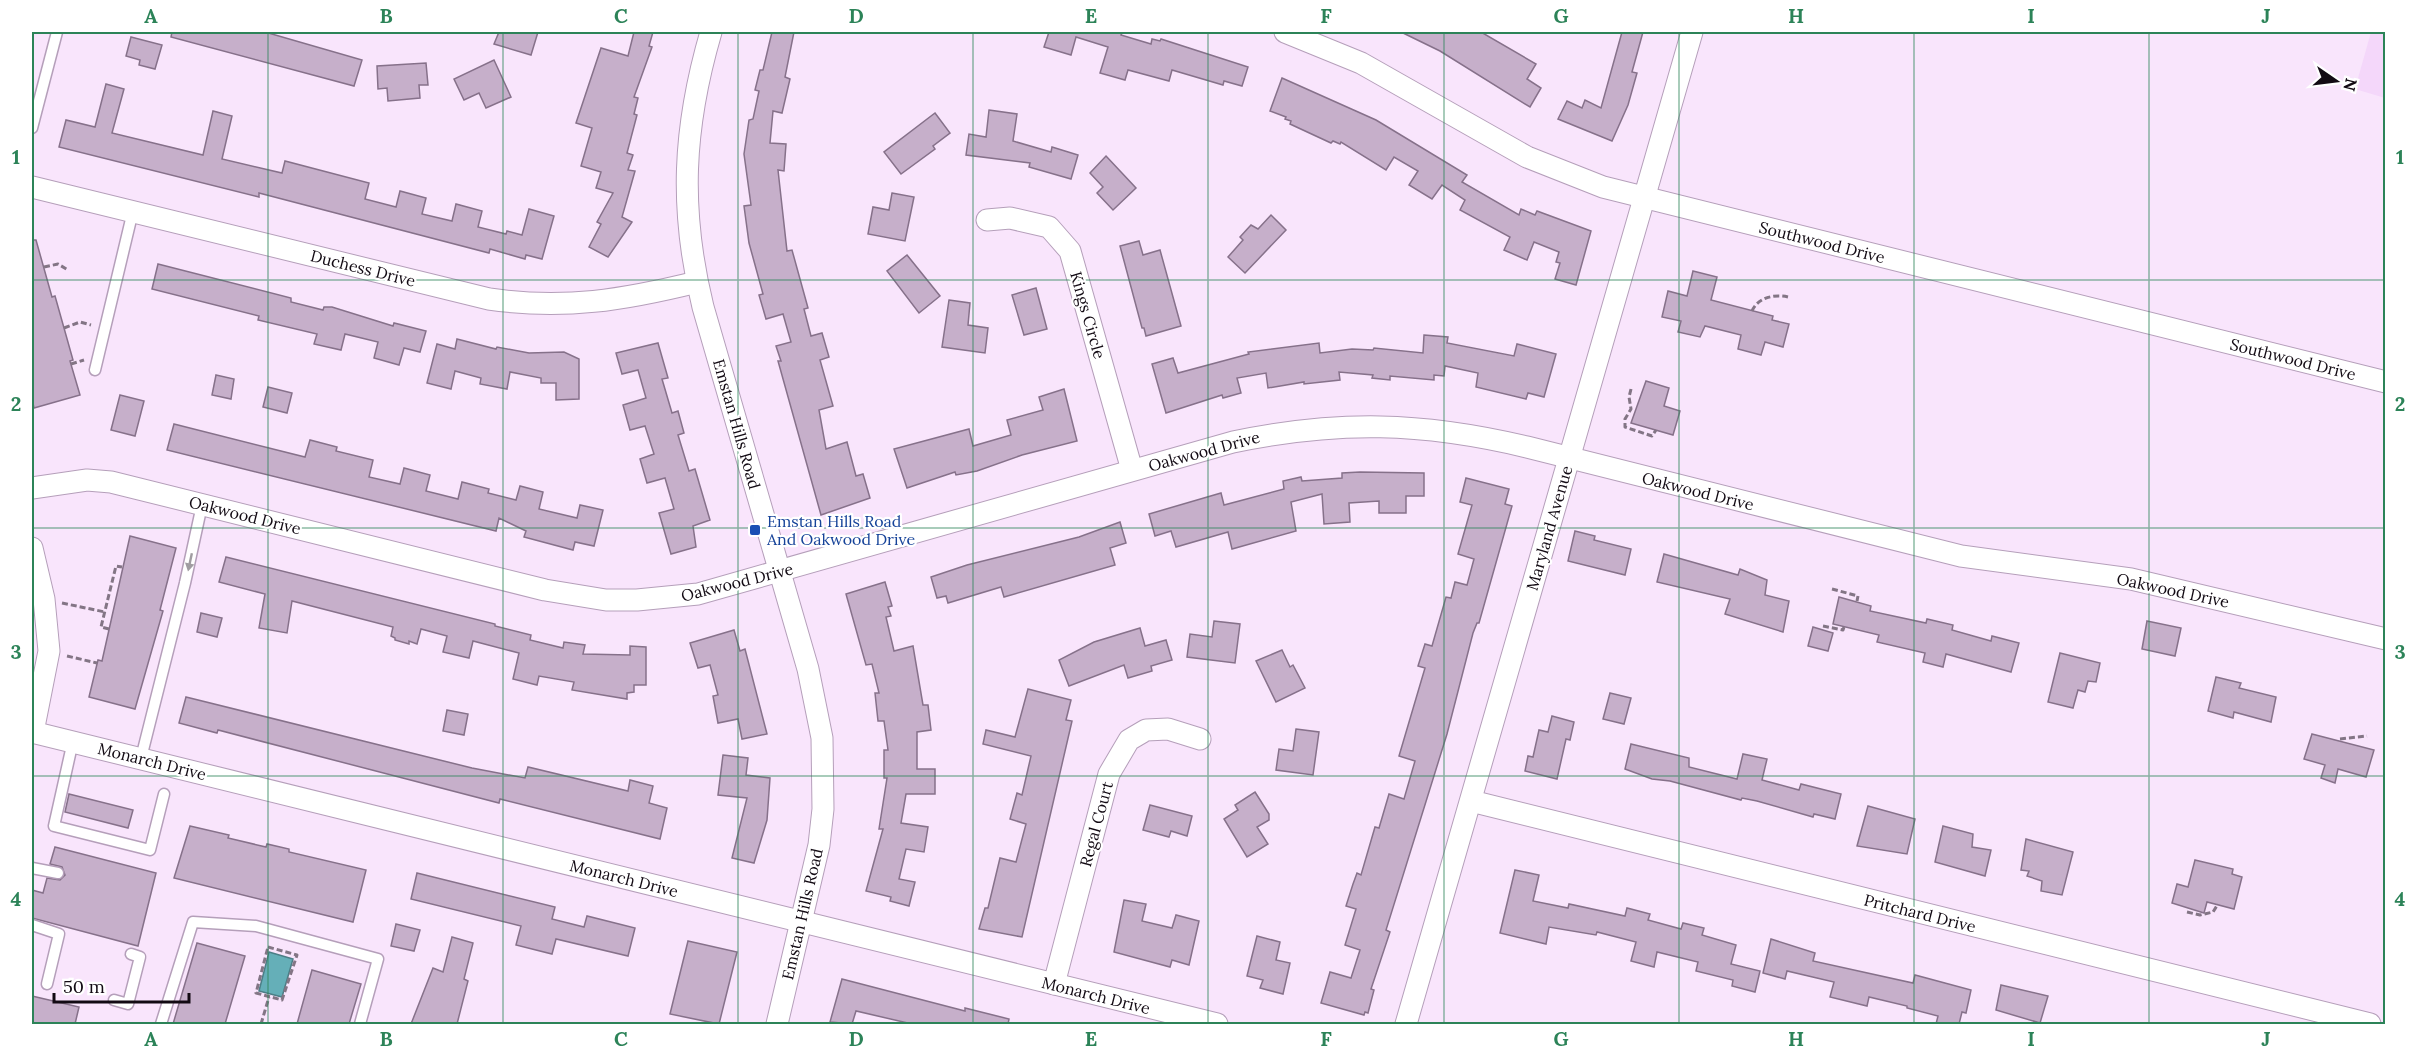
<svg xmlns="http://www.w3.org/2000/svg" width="2417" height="1056" font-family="Lora,serif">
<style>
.built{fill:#f4d7fa}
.water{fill:#65afb8;stroke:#4c7e86;stroke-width:1.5}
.building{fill:#c6afca;stroke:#86718a;stroke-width:1.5}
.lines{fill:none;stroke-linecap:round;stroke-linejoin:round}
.lane-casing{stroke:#b59fba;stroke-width:13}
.street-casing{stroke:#b59fba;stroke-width:23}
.path{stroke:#837585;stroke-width:3;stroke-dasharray:6 3;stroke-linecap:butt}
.lane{stroke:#fff;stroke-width:10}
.street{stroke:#fff;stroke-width:21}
.oneway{fill:#a09da1}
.grid{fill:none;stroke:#2c8358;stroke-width:1.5;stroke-opacity:0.55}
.transit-dot{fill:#1a4fb4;stroke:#fff;stroke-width:2}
.labels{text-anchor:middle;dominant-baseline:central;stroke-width:4.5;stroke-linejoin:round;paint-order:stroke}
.street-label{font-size:16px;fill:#120a13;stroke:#fff}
.transit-label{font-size:16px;fill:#164399;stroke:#fff;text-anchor:start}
.neatline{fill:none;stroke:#2c8358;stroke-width:2}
.grid-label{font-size:20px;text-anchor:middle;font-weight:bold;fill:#2c8358}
</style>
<rect width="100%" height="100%" fill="#f9e5fc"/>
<path class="built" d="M2371 32H2385V98L2355 89Z"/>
<path class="water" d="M269 952 293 959 282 997 259 991Z"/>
<g class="building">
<path d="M172 32H265L362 60 354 86 171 37Z"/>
<path d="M499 32H538L531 55 494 44Z"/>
<path d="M634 32H653L649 46 652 47 634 97 638 98 634 114 637 115 627 153 633 155 628 170 635 171 622 217 632 222 608 257 589 247 601 224 597 222 613 193 596 188 601 172 581 166 592 128 576 123 601 48 628 56Z"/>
<path d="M772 32H794L785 77 790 79 782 113 773 111 770 143 786 144 784 171 778 170 787 251 792 250 808 308 804 309 811 336 822 333 829 357 820 360 833 406 819 410 826 449 847 442 856 476 863 474 870 498 821 515 778 361H781L776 346 791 342 783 314 766 319 759 295 763 294 749 243 744 206 751 205 744 154 749 120 753 119 759 91 755 90 760 70H763Z"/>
<path d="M1049 32H1122L1121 35 1151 44 1152 39 1160 41 1161 39 1248 67 1242 86 1224 81 1223 85 1172 70 1169 81 1128 70 1125 80 1100 73 1108 47 1076 37 1071 55 1044 47Z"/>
<path d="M1401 32H1481L1536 64 1527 79 1541 88 1530 107 1440 51Z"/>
<path d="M1622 32H1643L1632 72 1637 73 1628 105 1612 141 1558 119 1567 101 1582 108 1585 100 1601 108Z"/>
<path d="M131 37 162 45 155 69 139 65 140 60 126 56Z"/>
<path d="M494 60 511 97 486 108 479 93 464 100 454 79Z"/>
<path d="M426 63 428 85H419L420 98 388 101 387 88 378 89 377 66Z"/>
<path d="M1282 78 1376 120 1467 175 1462 182 1519 215 1521 209 1535 215 1537 211 1591 231 1576 285 1555 279 1560 263 1556 262 1559 252 1534 242 1527 260 1504 250 1510 237 1460 210 1465 200 1442 185 1432 199 1409 185 1418 171 1394 157 1386 170 1341 142 1340 144 1333 141 1331 143 1290 124 1291 121 1285 119 1286 117 1270 111Z"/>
<path d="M106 84 124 89 112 133 203 155 213 111 232 116 222 159 282 173 285 161 369 183 365 199 396 207 400 191 426 198 422 214 452 221 456 204 482 211 478 227 506 234 507 231 522 235 529 209 554 216 542 259 526 255 525 259 490 249 489 253 259 193V197L59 147 66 120 95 127Z"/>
<path d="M989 110 1017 114 1013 141 1051 152 1052 147 1078 155 1071 179 1029 167 1030 163 966 155 969 134 986 137Z"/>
<path d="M935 113 950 133 933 146 935 149 901 174 884 152Z"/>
<path d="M1106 156 1136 188 1113 210 1097 193 1103 187 1090 173Z"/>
<path d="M892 193 914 197 905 241 868 234 873 207 889 210Z"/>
<path d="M1271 215 1286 230 1245 273 1228 257 1243 240 1240 237 1251 225 1258 229Z"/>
<path d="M32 240H36L52 297 55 296 73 360 70 361 80 395 34 408 32 399Z"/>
<path d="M1139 241 1143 255 1160 250 1181 326 1146 336 1144 328H1142L1120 246Z"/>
<path d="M907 255 940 296 919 313 887 271Z"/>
<path d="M158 264 291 298V302L323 310 324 307H332L393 326 394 323 426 331 420 352 404 348 399 365 374 358 378 342 345 334 341 350 314 344 317 334 258 320 259 316 152 289Z"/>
<path d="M1693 271 1717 277 1711 300 1773 316 1772 320 1789 324 1783 347 1765 342 1761 355 1738 349 1741 335 1705 326 1700 337 1678 332 1681 321 1662 317 1668 291 1687 296Z"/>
<path d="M1036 288 1047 329 1024 335 1012 295Z"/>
<path d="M949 300 970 303 968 325 988 328 985 353 942 347Z"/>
<path d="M1424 335 1448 337 1447 343 1514 356 1517 344 1556 354 1544 397 1528 393 1526 399 1476 387 1478 373 1445 366 1444 376 1434 375V380L1390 376V380L1372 378 1373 375 1339 372 1340 380 1304 384V382L1268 388 1266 373 1237 378 1241 393 1223 398 1222 395 1166 413 1152 364 1173 358 1178 373 1249 354 1248 352 1319 343 1320 353 1352 349 1373 350 1374 348 1423 353Z"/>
<path d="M457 339 496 349 497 347 529 353 564 352 579 359V399L556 400V383H541V378L510 372 507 389 480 384 481 378 455 371 451 389 427 383 437 344 455 349Z"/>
<path d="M658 343 668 378 662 379 672 413 678 411 684 433 678 435 689 471 695 469 710 520 693 526 696 547 671 554 659 513 674 509 665 478 647 483 640 459 654 454 645 426 630 430 623 405 646 398 638 370 622 374 616 353Z"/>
<path d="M216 375 234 379 231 399 212 395Z"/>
<path d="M1646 381 1669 388 1664 406 1680 411 1673 435 1631 423Z"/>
<path d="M268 387 292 393 287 413 263 407Z"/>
<path d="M1064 389 1077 441 1022 455 977 471 956 475 955 472 907 488 894 449 969 429 973 446 1011 435 1007 420 1043 410 1039 397Z"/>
<path d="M120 395 144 401 135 436 111 430Z"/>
<path d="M174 424 305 457 310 440 337 447 336 451 373 460 369 477 400 484 404 468 430 475 426 491 458 499 462 482 489 489 488 493 516 500 520 486 543 492 539 509 577 518 580 505 603 510 594 546 575 542 573 550 524 537 526 531 499 518 496 531 167 450Z"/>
<path d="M1360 472 1424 473V496H1406V513H1379V501L1349 503 1350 522 1324 524 1322 494 1291 502 1296 531 1232 549 1228 532 1176 547 1171 531 1155 536 1149 514 1221 493 1224 505 1284 489 1283 481 1301 477 1302 481 1342 478V473Z"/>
<path d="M1466 478 1509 489 1505 504 1512 506 1479 623H1477L1473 633 1447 734 1386 930 1390 932 1371 989 1374 990 1368 1013 1365 1012 1364 1015 1321 1003 1330 972 1351 978 1360 950 1345 945 1356 909 1346 906 1353 884 1357 873 1361 875 1375 827 1379 828 1389 794 1404 799 1415 761 1399 756 1425 668 1418 666 1425 644 1432 646 1446 597 1451 598 1455 582 1467 585 1474 559 1458 554 1472 505 1460 502Z"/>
<path d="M1120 522 1126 543 1110 548 1115 565 1004 597 1001 587 948 603 946 596 937 598 931 577 967 565 1079 537Z"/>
<path d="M1575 531 1595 536 1594 540 1631 549 1625 575 1568 561Z"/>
<path d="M130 536 176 548 160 610 163 611 135 709 89 697 98 660 102 661Z"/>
<path d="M1664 554 1738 575 1740 569 1767 580 1765 595 1789 601 1783 632 1725 614 1730 599 1657 582Z"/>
<path d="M226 557 495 624V626L531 635 530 640 563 648 564 642 585 645 583 654 630 655V646L646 647V685H634V692L627 693V699L572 690 574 682 539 676 537 685 513 679 519 653 473 641 469 658 443 652 447 636 421 629 417 644 409 641V644L395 640V638L391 636 393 627 292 601 287 633 259 628 265 594 219 582Z"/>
<path d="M885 582 892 606 888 607 891 616 886 617 894 651 913 646 923 705H928L931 730 917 732V769H935V794H906L901 823 928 827 924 852 906 849 899 879 915 882 909 906 890 901 891 897 866 891 883 829H879L887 778H884V750H888L884 721H878L875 693H879L872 664 866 665 846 594Z"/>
<path d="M1839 597 1871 606 1870 611 1926 623 1927 619 1953 625 1952 630 1991 641 1992 636 2019 643 2011 672 1946 654 1943 667 1923 662 1925 653 1877 642 1879 635 1833 624Z"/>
<path d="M201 613 222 618 217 637 197 632Z"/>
<path d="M1214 621 1240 624 1235 663 1187 657 1190 634 1212 637Z"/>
<path d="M2147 621 2181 628 2175 656 2142 649Z"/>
<path d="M1813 627 1833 633 1828 651 1808 646Z"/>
<path d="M1140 628 1145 646 1166 640 1172 660 1151 666 1152 671 1128 678 1124 665 1069 686 1059 660 1094 642Z"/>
<path d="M734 630 740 651 745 649 767 734 742 739 738 719 718 723 713 696 718 695 710 665 698 668 690 643Z"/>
<path d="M1282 650 1290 667 1293 665 1305 688 1276 702 1256 661Z"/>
<path d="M2060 653 2100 663 2096 682 2088 681 2085 692 2078 690 2073 708 2048 702Z"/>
<path d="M2216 677 2241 683 2239 688 2276 697 2271 722 2234 712 2233 718 2208 711Z"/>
<path d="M1028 689 1071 700 1066 720 1072 721 1022 937 979 929 985 908H988L1000 858 1016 862 1026 824 1010 819 1017 793 1022 795 1031 756 983 744 986 730 1015 737Z"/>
<path d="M1610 693 1631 698 1624 724 1603 719Z"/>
<path d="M186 697 472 768 525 778 528 767 628 791 630 780 653 786 649 803 667 808 660 839 500 799 499 803 218 730 217 733 179 723Z"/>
<path d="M447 710 468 714 464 735 443 731Z"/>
<path d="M1552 716 1574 722 1570 740 1566 739 1557 779 1525 771 1528 756 1533 757 1539 730 1548 732Z"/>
<path d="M1296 729 1319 732 1313 775 1276 770 1279 749 1293 751Z"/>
<path d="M2312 734 2374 750 2366 777 2338 769 2335 783 2321 778 2325 765 2304 759Z"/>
<path d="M1631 744 1689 758V767L1737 779 1743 754 1767 759 1762 780 1799 790 1801 784 1841 794 1835 819 1814 814 1813 817 1757 801 1742 798 1741 800 1670 781 1652 779 1625 769Z"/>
<path d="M723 755 748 758 746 775 770 778 767 820 754 863 732 858 747 798 718 795Z"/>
<path d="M1255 792 1269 814V820L1257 827 1268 844 1247 857 1224 819 1238 810 1235 805Z"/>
<path d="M69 794 133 810 128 828 65 812Z"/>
<path d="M1150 805 1192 816 1187 836 1171 831 1169 837 1143 830Z"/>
<path d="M1868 806 1915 819 1907 854 1857 846Z"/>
<path d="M190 826 229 835 228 838 266 847 267 844 289 849V852L366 870 353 922 174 878Z"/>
<path d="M1943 826 1973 834 1972 847 1991 850 1985 876 1935 862Z"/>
<path d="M2026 839 2073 852 2062 895 2041 891 2042 881 2027 876 2029 871 2021 870Z"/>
<path d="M55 847 156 873 138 946 32 918V890L43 893 47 878 60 880 65 875 62 867 50 864Z"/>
<path d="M2195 860 2233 869 2232 874 2242 877 2234 909 2207 902 2204 913 2172 903 2177 884 2188 887Z"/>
<path d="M1515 870 1539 875 1533 901 1568 908 1569 904 1625 916 1627 908 1650 914 1648 920 1681 929 1683 923 1704 928 1702 935 1736 945 1731 964 1760 971 1755 992 1732 986 1733 980 1696 971 1698 962 1657 952 1654 967 1631 961 1636 942 1597 932 1596 935 1549 927 1546 944 1500 933Z"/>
<path d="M417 873 555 907 552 919 584 927 587 916 635 928 628 956 556 939 552 954 516 945 521 926 411 899Z"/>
<path d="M1124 900 1146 904 1142 921 1172 928 1176 915 1199 921 1189 965 1172 960 1170 967 1114 952Z"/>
<path d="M396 924 420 930 414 951 391 946Z"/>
<path d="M1257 936 1280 942 1276 960 1290 963 1283 994 1260 988 1263 980 1247 976Z"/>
<path d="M452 937 473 943 464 979 468 981 457 1024H411L433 968 443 972Z"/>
<path d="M1771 939 1815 953 1813 961 1913 983 1915 975 1971 990 1966 1013 1962 1012 1959 1024H1936L1938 1016 1907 1008V1006L1869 997 1867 1006 1830 997 1834 982 1787 971 1785 979 1763 973Z"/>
<path d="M688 941 737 952 719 1024 670 1014Z"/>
<path d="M197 943 245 956 225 1024H173Z"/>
<path d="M312 970 361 984 349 1024H297Z"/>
<path d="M842 979 965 1011V1008L1009 1019 1008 1024H912L856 1011 852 1024 830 1022Z"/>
<path d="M2001 985 2048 996 2040 1023 1996 1010Z"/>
<path d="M32 996 79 1007 75 1024H32Z"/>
</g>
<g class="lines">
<defs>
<g id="lane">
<path d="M32 128 57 32"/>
<path d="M95 370 133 211"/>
<path d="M73 741 54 826 150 850 164 794"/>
<path d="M141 758 185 583 202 505"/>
<path d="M32 868 58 873"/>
<path d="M32 925 59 934 47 984"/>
<path d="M114 1000 128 1004 140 957 131 954"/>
<path d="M161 1024 193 922 256 926 378 959 360 1024"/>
</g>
<g id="street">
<path d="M711 32C683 128 679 209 703 307L808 669 822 738 823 809 819 845 777 1024"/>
<path d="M1285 32 1361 63 1527 157 1603 187 2386 382"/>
<path d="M32 187 489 299C564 310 624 300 697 282"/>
<path d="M987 220 1010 218 1049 227 1070 251 1132 470"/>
<path d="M32 488 87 480 111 482 545 590 606 600H637L698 594 1233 442C1339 420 1422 422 1527 447L1961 556 2131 579 2386 639"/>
<path d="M32 548 44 599 49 651 33 732"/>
<path d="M32 732 1217 1024"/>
<path d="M1471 801 2370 1024"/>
<path d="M1054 984 1109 774 1129 740 1146 730 1168 729 1200 739"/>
<path d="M1406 1024 1692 32"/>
</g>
</defs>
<use href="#lane" class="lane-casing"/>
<use href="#street" class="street-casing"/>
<g class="path">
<path d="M44 267 58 264 68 270"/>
<path d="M1752 311C1758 297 1775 294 1788 297"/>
<path d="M64 328 80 322 91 325"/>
<path d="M71 364 84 360"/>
<path d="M1631 389 1629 397 1631 409 1625 419V427L1652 436 1656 430"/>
<path d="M1832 589 1858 596 1857 601"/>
<path d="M62 603 105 612"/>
<path d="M1823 626 1843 630 1844 627"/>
<path d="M109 629 101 627 116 566 122 567"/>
<path d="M67 656 97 663"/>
<path d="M2340 739 2367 736"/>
<path d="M2187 912 2200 915 2213 912 2218 904"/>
<path d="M268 947 297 955 282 1000 256 993Z"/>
<path d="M261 1024 269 997"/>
</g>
<use href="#lane" class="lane"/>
<use href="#street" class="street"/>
</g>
<defs><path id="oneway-solid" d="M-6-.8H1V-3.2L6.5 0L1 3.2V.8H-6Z" transform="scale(1.5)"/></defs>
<use class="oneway" href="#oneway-solid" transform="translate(190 562) rotate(102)"/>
<path class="grid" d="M268 32V1024M503 32V1024M738 32V1024M973 32V1024M1208 32V1024M1444 32V1024M1679 32V1024M1914 32V1024M2149 32V1024M32 280H2386M32 528H2386M32 776H2386"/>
<rect class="transit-dot" x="749" y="524" width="12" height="12" rx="3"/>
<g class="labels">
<g class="street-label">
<text transform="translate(1822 242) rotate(14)">Southwood Drive</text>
<text transform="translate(363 268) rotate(14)">Duchess Drive</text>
<text transform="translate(1088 315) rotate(74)">Kings Circle</text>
<text transform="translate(2293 359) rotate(14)">Southwood Drive</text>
<text transform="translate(737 424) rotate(74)">Emstan Hills Road</text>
<text transform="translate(1204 451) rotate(-15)">Oakwood Drive</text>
<text transform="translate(1698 491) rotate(14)">Oakwood Drive</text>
<text transform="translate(245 515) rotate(14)">Oakwood Drive</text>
<text transform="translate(1549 528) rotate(-74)">Maryland Avenue</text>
<text transform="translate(737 582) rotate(-14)">Oakwood Drive</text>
<text transform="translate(2173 590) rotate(12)">Oakwood Drive</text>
<text transform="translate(152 761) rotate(14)">Monarch Drive</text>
<text transform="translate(1096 824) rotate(-75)">Regal Court</text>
<text transform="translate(624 878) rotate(14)">Monarch Drive</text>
<text transform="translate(1920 913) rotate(14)">Pritchard Drive</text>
<text transform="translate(802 914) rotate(-77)">Emstan Hills Road</text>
<text transform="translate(1096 995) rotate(14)">Monarch Drive</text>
</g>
<g class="transit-label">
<text x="767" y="521">Emstan Hills Road<tspan x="767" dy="18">And Oakwood Drive</tspan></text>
</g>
</g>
<rect width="2417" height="1056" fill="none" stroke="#ffffff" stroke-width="66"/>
<g transform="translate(2336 81) rotate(104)" stroke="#ffffff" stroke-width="4.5" paint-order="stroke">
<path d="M0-4.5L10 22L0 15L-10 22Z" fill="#120a13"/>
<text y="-9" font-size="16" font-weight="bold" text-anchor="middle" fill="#120a13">N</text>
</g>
<path d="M54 993v9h135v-9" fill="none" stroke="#120a13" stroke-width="3"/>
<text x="63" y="993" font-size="18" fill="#120a13" stroke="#ffffff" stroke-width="4.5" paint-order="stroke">50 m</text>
<rect x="33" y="33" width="2351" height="990" class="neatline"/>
<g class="grid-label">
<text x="151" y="23">A</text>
<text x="386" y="23">B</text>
<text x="621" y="23">C</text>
<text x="856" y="23">D</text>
<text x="1091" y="23">E</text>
<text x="1326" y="23">F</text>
<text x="1561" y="23">G</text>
<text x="1796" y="23">H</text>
<text x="2031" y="23">I</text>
<text x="2266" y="23">J</text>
<text x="16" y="164">1</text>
<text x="2400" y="164">1</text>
<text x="16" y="411">2</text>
<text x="2400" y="411">2</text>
<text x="16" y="659">3</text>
<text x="2400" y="659">3</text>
<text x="16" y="906">4</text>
<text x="2400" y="906">4</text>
<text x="151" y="1046">A</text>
<text x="386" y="1046">B</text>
<text x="621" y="1046">C</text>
<text x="856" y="1046">D</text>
<text x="1091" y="1046">E</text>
<text x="1326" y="1046">F</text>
<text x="1561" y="1046">G</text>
<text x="1796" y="1046">H</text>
<text x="2031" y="1046">I</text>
<text x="2266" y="1046">J</text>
</g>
</svg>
